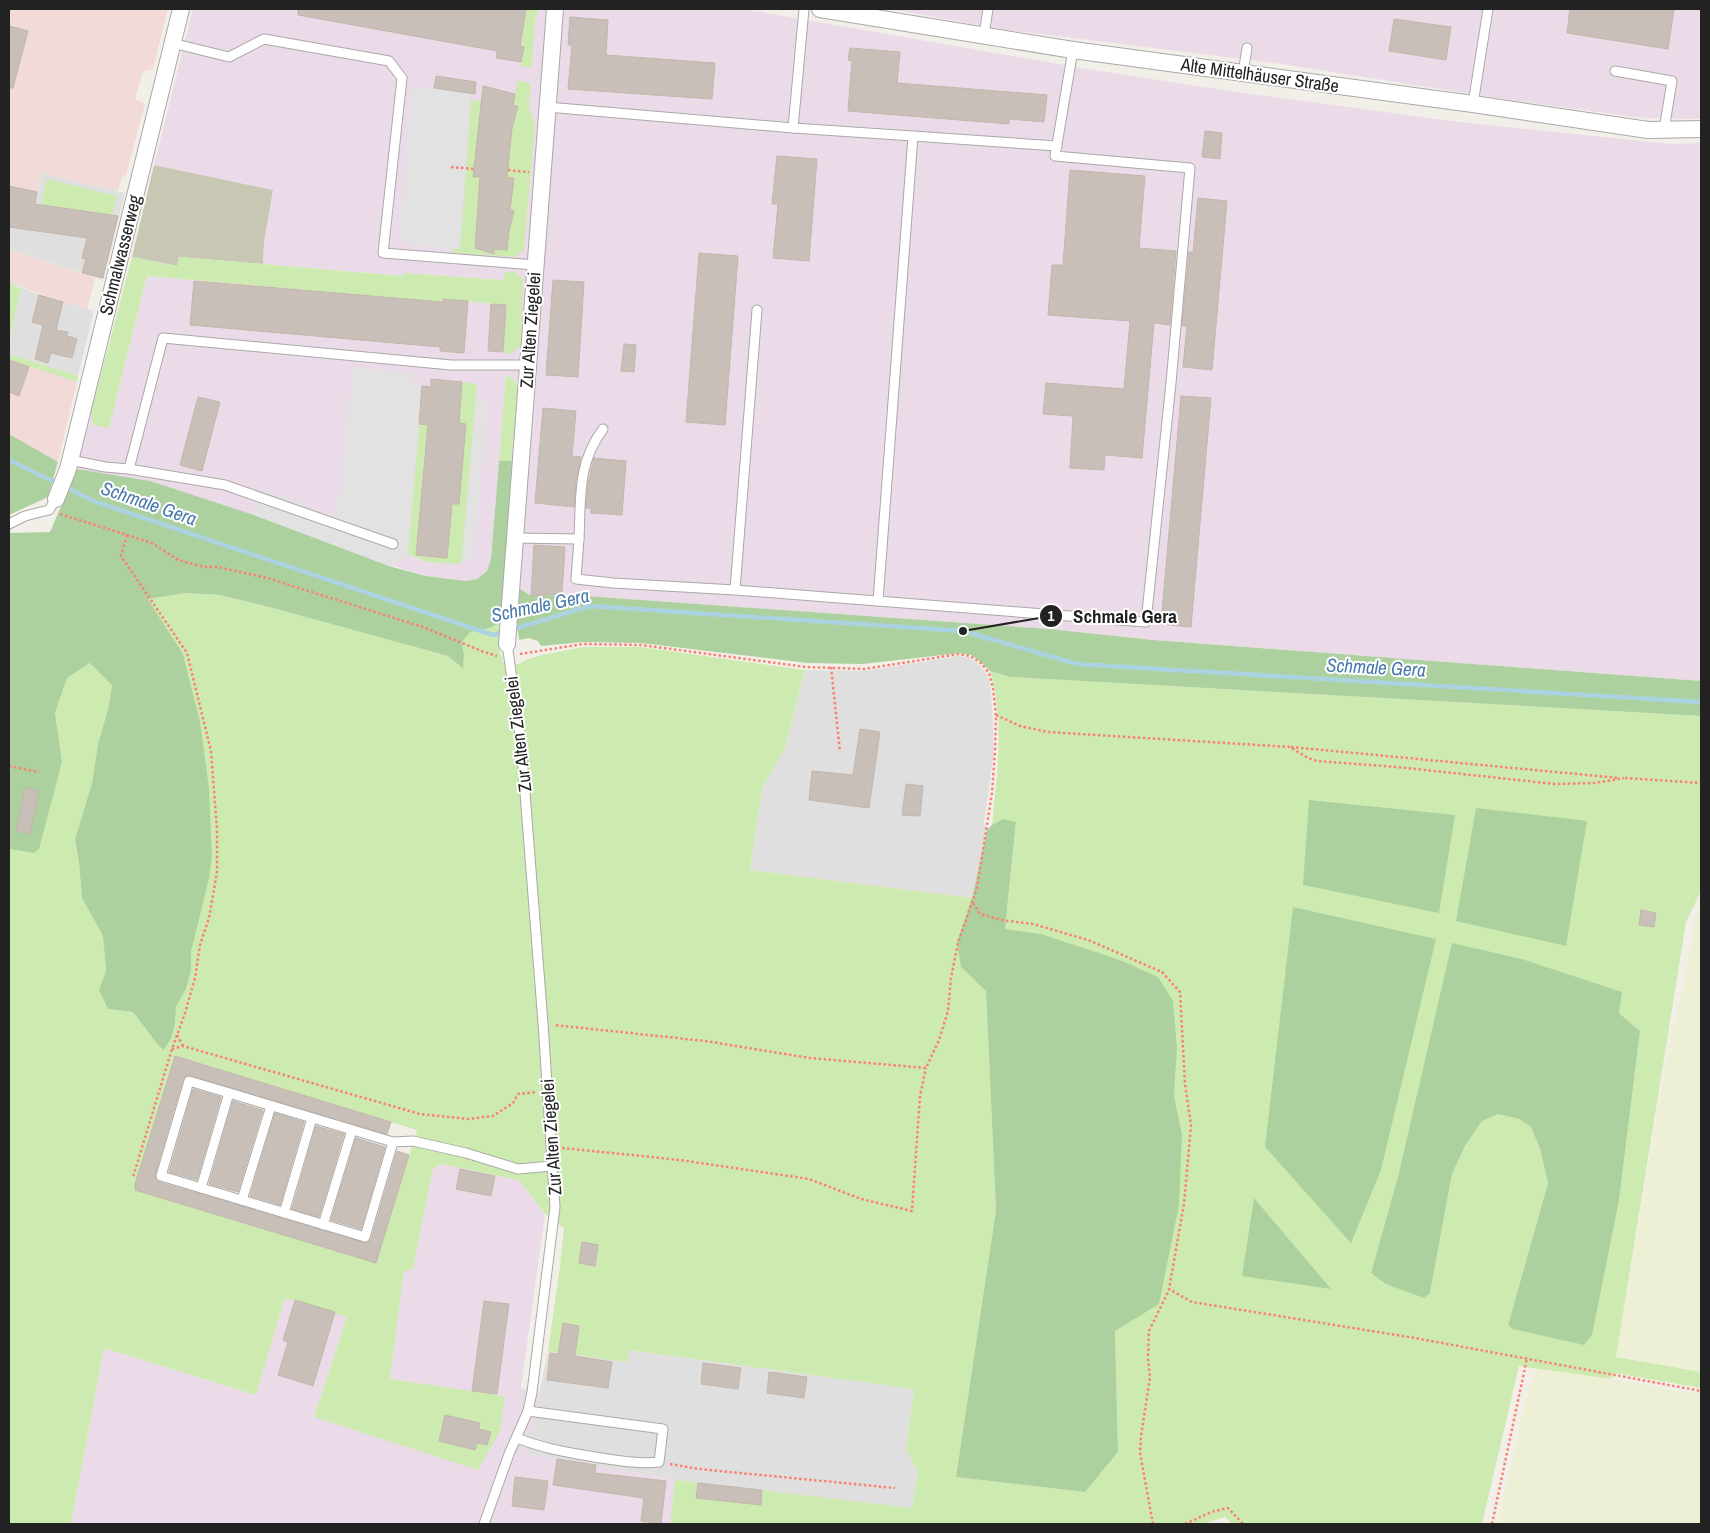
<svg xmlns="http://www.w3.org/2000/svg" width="1710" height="1533" font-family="'Archivo Narrow',sans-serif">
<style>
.residential{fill:#e0dfdf}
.commercial{fill:#f2dad9}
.industrial{fill:#ebdbe8;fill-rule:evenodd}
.construction{fill:#c7c7b4}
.farmland{fill:#eef0d5}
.grass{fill:#cdebb0;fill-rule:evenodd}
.forest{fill:#add19e}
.parking{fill:#e2e2e2}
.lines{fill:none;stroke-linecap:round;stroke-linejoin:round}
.stream{stroke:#aad3df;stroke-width:4.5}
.building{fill:#c7bfb8;stroke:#c4b6ab}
.lane-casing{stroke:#a9a9a9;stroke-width:11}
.street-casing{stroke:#a9a9a9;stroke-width:18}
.path{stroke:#fa8072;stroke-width:2.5;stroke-dasharray:2.5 2.5;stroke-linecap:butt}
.lane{stroke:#fff;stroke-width:9}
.street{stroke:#fff;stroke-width:16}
.labels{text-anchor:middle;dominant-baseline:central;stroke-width:4;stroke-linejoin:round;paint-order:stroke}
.street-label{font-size:18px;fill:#222;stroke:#fff}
.water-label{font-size:19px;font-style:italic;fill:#4a7aab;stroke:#fff}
.leader{fill:none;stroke:#222;stroke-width:2}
.callout-dot{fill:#222;stroke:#fff;stroke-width:2}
.mark-label{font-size:15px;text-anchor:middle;font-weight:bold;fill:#fff}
.callout-label{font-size:19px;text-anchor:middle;font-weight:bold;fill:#222;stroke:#fff;stroke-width:4;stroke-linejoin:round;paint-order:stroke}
</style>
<rect width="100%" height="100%" fill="#f2efe9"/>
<g class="residential">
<path d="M42 173 125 193 103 280 9 249V201L35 204Z"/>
<path d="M21 288 94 311 78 376 9 354V342Z"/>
<path d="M959 656 970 658 979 665 986 673 990 683 992 704 994 752 984 822 987 830 972 898 750 870 762 789 785 748 805 670 865 671Z"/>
<path d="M628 1350 914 1389 906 1449 918 1472 912 1509 675 1480 527 1454 548 1351 627 1362Z"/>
</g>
<g class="commercial">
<path d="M9 9H168L153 69 143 71 135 99 145 104 126 175 122 177 118 191 42 173 35 204 9 201Z"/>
<path d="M9 249 95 278 87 309 9 283Z"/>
<path d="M9 360 77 382 58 462 9 434Z"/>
</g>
<g class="industrial">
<path d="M193 9H518L526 10 520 46 524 47 520 67H531L535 21 539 9H744L1087 69 1236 92 1459 122 1670 144 1701 143V681L1153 640 1049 629 571 595 531 596 505 580 518 384 506 374 491 559 487 571 477 579 466 581 426 576 77 469 91 412 93 424 109 427 147 276 443 302V299L506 305 503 352 521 345 523 279 505 272 504 280 405 273 404 276 263 264 264 242 273 190 154 165ZM515 94 529 108 535 126 516 257 451 248 460 249 481 101Z"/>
<path d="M890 9H1701V119L1642 118 1510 100 1275 63 1007 30Z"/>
<path d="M442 1164 519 1180 545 1214 521 1388 541 1392 527 1454 675 1480 670 1524H71L104 1348 256 1395 285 1298 348 1316 314 1417 505 1397 390 1379 404 1270 413 1269 433 1169Z"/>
</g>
<path class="construction" d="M154 165 273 190 264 242 263 264 179 257 178 266 132 257Z"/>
<g class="farmland">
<path d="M1701 905V1372L1616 1357 1672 1029 1683 988 1695 919Z"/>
<path d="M1537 1368 1612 1379 1701 1395V1524H1497L1529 1387Z"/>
</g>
<g class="grass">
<path d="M518 9H539L535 21 532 67H520L523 47 520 46 526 10Z"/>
<path d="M517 81 531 83 529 108 535 126 524 249 516 257 454 253 451 248H460L471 100 481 101 482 92 494 93 495 89 515 94Z"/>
<path d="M47 179 117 196 112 215 41 205Z"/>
<path d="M132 257 177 266 179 257 403 276 404 273 503 280 505 272 513 271 523 279 521 346 510 354 503 352 506 305 444 299 443 302 147 276 109 428 93 425 91 412Z"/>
<path d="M9 283 21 288 9 342Z"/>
<path d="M9 354 78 376 77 382 9 360Z"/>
<path d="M506 374 518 384 512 461H499Z"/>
<path d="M462 382 477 384 462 561 458 564 427 562 408 554 419 424 428 425 416 555 447 558 452 504H459L466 424 459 423Z"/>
<path d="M186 593 220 595 273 608 448 656 462 669 464 655 462 642 470 631 487 629 500 623 499 647 504 664H520L525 660 542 655 584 647H641L805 670 785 748 762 789 750 870 972 898 957 941 962 967 986 991 996 1210 956 1477 1085 1492 1118 1452 1115 1331 1159 1303 1182 1134 1174 1096 1177 1049 1041 934 1005 929 1016 823 1003 819 992 825C997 773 1005 722 990 671L1010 677 1701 716V891L1686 922 1616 1357 1701 1372V1388L1614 1373 1612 1379 1519 1366 1482 1524H1233L1224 1517 1205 1524H670L675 1480 912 1508 918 1472 906 1449 914 1389 629 1350 627 1362 548 1351 560 1266 564 1228 545 1214 519 1180 442 1164 433 1169 413 1269 404 1271 390 1379 505 1396 500 1431 478 1470 314 1417 347 1317 285 1298 256 1395 104 1348 71 1524H9V849L34 853 62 763 55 713 67 678 90 663 112 684 108 709 98 744 92 783 75 839 79 863 82 898 103 936 106 971 100 990 108 1009 133 1012 158 1045 165 1050 171 1039 175 1024 176 1007 186 989 191 971V952L212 855 209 787 200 721 183 654 148 599ZM1619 1013 1640 1031 1619 1201 1592 1334 1584 1345 1508 1325 1548 1183 1540 1149 1531 1127 1519 1119 1498 1114 1482 1121 1465 1146 1452 1174 1430 1293 1371 1273 1399 1173ZM175 1056 417 1130 376 1263 134 1189Z"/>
</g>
<g class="forest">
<path d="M9 434 58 462 48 497 9 515Z"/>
<path d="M499 461H512L505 580 500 623 487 629 470 632 462 642 464 655 463 669 448 656 273 608 220 595 186 593 148 599 183 654 200 721 209 787 212 855 209 878 191 952V971L186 989 176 1007 175 1024 171 1039 164 1050 158 1045 133 1012 108 1009 99 990 106 971 103 936 82 898 79 863 75 839 92 783 98 744 108 709 112 685 90 663 67 678 55 713 62 762 39 849 34 853 9 849V533L50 532 77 469 150 481 254 515 392 567 426 576 466 581 477 579 487 571 491 559Z"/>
<path d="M520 589 531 596 571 595 1049 629 1153 640 1701 681V716L1010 677 990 671 981 662 971 655 960 653 863 664 807 663 641 643 583 642 541 646 538 641 529 638 519 640 517 622Z"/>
<path d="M1309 800 1455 815 1439 913 1303 885Z"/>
<path d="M1476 808 1587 821 1566 946 1456 921Z"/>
<path d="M1003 819 1016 822 1005 929 1041 934 1120 960 1158 977 1173 1001 1177 1049 1174 1096 1182 1134 1179 1205 1159 1304 1115 1331 1118 1452 1085 1492 956 1477 996 1210 986 991 961 967 957 941 972 898 987 830 992 825Z"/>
<path d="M1293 907 1436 939 1381 1170 1351 1243 1265 1147Z"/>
<path d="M1452 943 1522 959 1622 992 1619 1013 1640 1031 1619 1201 1592 1335 1584 1345 1513 1329 1508 1325 1548 1183 1540 1149 1531 1127 1519 1119 1498 1114 1482 1121 1465 1146 1452 1174 1430 1293 1424 1298 1386 1284 1371 1273 1399 1173Z"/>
<path d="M1254 1198 1331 1289 1242 1276Z"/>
</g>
<g class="parking">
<path d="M411 87 434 88 471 93 460 249 410 245 400 238Z"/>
<path d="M353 367 413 374V385L422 386 408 554 392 567 254 515 261 490 333 516 340 494Z"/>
<path d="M476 398 488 399 474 561H462Z"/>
</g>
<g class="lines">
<g class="stream">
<path d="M9 460 96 502 493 635 503 632"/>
<path d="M511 630 590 606 963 631 1077 664 1701 702"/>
</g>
</g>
<g class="building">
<path d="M298 9H518L526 10 520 46 524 47 521 62 496 58 497 51 298 15Z"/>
<path d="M1570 9H1674L1668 49 1567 33Z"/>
<path d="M570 17 608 20 606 55 715 63 712 99 568 89 572 45H568Z"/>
<path d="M1394 19 1451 27 1446 60 1389 51Z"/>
<path d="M9 26 28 31 13 88H9Z"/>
<path d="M850 48 900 52 897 83 1047 95 1044 122 1009 119V124L848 111 852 61 848 60Z"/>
<path d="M436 76 476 82 475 94 434 88Z"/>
<path d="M483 86 515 94 513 106H518L512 128 507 178H514L510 210 514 211 509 231 507 250 494 249V254L475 248 480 177H473Z"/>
<path d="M1205 131 1222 133 1220 159 1202 157Z"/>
<path d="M777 156 817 159 809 261 773 258 778 204H772Z"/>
<path d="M1070 170 1145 176 1139 248 1176 251 1170 325 1154 323 1142 458 1105 455 1104 470 1070 468 1073 416 1043 414 1046 383 1124 389 1130 321 1048 315 1052 265H1063Z"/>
<path d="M9 186 37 192 35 204 118 216 103 278 82 273 86 259 82 258 87 238 9 227Z"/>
<path d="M1198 198 1227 201 1212 370 1183 367 1187 326H1182L1189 252H1193Z"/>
<path d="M699 253 738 256 725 425 686 422Z"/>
<path d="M553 280 584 282 578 377 546 375Z"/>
<path d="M194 281 443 302V299L468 301 464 353 440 351V347L190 325Z"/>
<path d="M39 295 63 302 56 330 68 332 67 336 77 339 72 358 51 353 48 363 35 359 43 325 32 322Z"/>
<path d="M491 304 506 305 503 352 488 351Z"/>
<path d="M624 344 636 345 634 372 621 371Z"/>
<path d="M9 360 29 367 19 396 9 392Z"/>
<path d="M431 379 462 382 459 423 466 424 459 504H452L447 558 416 555 428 425 419 424 422 386 431 387Z"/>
<path d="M1181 396 1211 398 1191 627 1161 624Z"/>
<path d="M198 397 220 402 202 471 180 465Z"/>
<path d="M543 408 576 411 572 456 581 457 576 481 574 507 535 503Z"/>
<path d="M594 458 626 461 622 515 591 513V508H586L588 483Z"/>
<path d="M534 545 565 547 562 594 531 596Z"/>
<path d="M860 729 880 732 869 808 809 800 812 771 853 775Z"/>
<path d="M906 784 923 786 920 816 902 815Z"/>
<path d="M25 788 39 791 30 834 16 831Z"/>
<path d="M1641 910 1656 913 1654 927 1639 925Z"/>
<path d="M175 1056 391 1122 387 1134 188 1075 183 1079 155 1175 156 1180 159 1182 366 1243 371 1239 397 1151 409 1155 376 1263 135 1190V1184Z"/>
<path d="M193 1089 221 1097 197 1180 169 1172Z"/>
<path d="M233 1101 263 1110 238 1192 209 1184Z"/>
<path d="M275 1113 304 1122 280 1205 250 1196Z"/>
<path d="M316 1126 344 1134 319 1217 292 1209Z"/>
<path d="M356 1138 385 1147 361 1229 331 1220Z"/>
<path d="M460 1169 495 1176 491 1196 456 1189Z"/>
<path d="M582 1242 598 1245 595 1266 579 1263Z"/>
<path d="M295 1300 335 1312 313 1386 278 1375 288 1342 283 1340Z"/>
<path d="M484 1301 509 1304 497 1394 472 1391Z"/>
<path d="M563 1323 579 1326 575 1356 612 1362 608 1388 547 1380 550 1353 558 1354Z"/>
<path d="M703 1363 741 1368 738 1389 701 1384Z"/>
<path d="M769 1372 807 1377 804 1398 767 1393Z"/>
<path d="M445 1415 480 1423 479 1429 491 1432 487 1445 477 1443 475 1450 439 1441Z"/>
<path d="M557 1459 596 1465 595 1473 666 1481 661 1524 641 1521 644 1498 553 1485Z"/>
<path d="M515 1477 548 1481 544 1510 512 1506Z"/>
<path d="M698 1483 762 1490 761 1505 696 1498Z"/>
</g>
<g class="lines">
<defs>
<g id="lane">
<path d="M984 35 988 9"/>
<path d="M172 43 229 57 264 39 389 61 402 78 383 253 535 265"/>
<path d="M1615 71 1672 81 1664 130"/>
<path d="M1243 73 1247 48"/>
<path d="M1473 104 1488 9"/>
<path d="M547 107 793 128 913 136"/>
<path d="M793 128 804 9"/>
<path d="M71 460 105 467 129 469"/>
<path d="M9 524 25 516 49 510 56 499"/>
<path d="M514 538 579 539 576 579 613 583 735 590 1146 622 1171 383 1190 168 1055 156 1073 50"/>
<path d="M579 539C581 498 577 464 603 429"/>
<path d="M393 544 225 485 129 469 163 338 451 365H528"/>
<path d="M735 590 757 310"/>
<path d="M878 601 913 136 1057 146"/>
<path d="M393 1142 365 1237 161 1176 189 1081 393 1142 413 1141 466 1153 518 1169 552 1166"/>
<path d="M201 1188 229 1093"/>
<path d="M242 1200 271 1106"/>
<path d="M284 1213 312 1118"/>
<path d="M323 1225 352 1130"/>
<path d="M517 1438C544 1449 572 1453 601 1458 621 1461 639 1464 659 1462L663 1429 528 1411"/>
<path d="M484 1524 509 1454 528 1411 532 1392 555 1207 543 1023 521 742 507 644"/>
</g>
<g id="street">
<path d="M820 9 1073 50 1473 104 1648 130 1701 129"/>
<path d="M56 499 68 469 181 9"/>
<path d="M507 644 555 9"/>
</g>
</defs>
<use href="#lane" class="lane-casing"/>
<use href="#street" class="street-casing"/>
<g class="path">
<path d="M451 167 474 169"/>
<path d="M508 170 529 172"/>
<path d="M60 514 152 543 178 560 204 567H218L267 578 423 627 484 652 497 656"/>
<path d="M127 535 121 556 187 653 211 751 217 829V872L209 918 200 945 195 978 185 1013 172 1049 133 1177"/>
<path d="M520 654 583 644 641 645 806 667 864 669 959 654 970 656 981 663 989 673 993 688 996 715 995 752 992 793 977 888 958 943 951 978 948 1011 939 1040 926 1068 810 1058 705 1041 554 1025"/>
<path d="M831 667 840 752"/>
<path d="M996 715 1020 726 1048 732 1290 747 1308 758 1317 761 1397 767 1555 784 1595 783 1624 778"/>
<path d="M1291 747 1619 778"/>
<path d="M9 766 39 772"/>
<path d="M1625 778 1701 783"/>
<path d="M973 903 980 914 1001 920 1033 924 1088 940 1162 972 1180 992 1185 1084 1191 1125 1184 1204 1169 1289 1192 1302 1415 1338 1701 1391"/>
<path d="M177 1035 183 1046"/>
<path d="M172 1049 183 1046 420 1114 468 1119 493 1116 513 1103 518 1094 536 1092"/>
<path d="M562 1148 680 1160 809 1179 861 1199 912 1211 920 1096 926 1068"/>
<path d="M670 1464 699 1469 895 1488"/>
<path d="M1153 1524 1140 1453 1141 1436 1150 1377 1148 1359 1149 1331 1169 1290"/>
<path d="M1185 1524 1211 1512 1228 1508 1243 1524"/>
<path d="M1492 1524 1527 1358"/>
</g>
<use href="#lane" class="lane"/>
<use href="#street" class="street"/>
</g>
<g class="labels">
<g class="street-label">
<text transform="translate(1260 75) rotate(8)">Alte Mittelhäuser Straße</text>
<text transform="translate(120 255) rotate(-76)">Schmalwasserweg</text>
<text transform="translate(530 330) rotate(-86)">Zur Alten Ziegelei</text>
<text transform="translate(518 734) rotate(-97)">Zur Alten Ziegelei</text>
<text transform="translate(551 1137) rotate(-94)">Zur Alten Ziegelei</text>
</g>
<g class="water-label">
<text transform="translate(149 503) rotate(19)">Schmale Gera</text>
<text transform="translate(540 605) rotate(-12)">Schmale Gera</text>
<text transform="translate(1376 667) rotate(3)">Schmale Gera</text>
</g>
</g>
<path class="leader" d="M963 631L1051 616"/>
<g class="callout-dot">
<circle cx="963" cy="631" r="5"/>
<circle cx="1051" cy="616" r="12"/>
</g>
<g class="mark-label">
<text x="1051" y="621">1</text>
</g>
<g class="callout-label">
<text x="1125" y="623">Schmale Gera</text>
</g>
<rect width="1710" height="1533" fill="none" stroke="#222222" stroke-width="20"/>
</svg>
